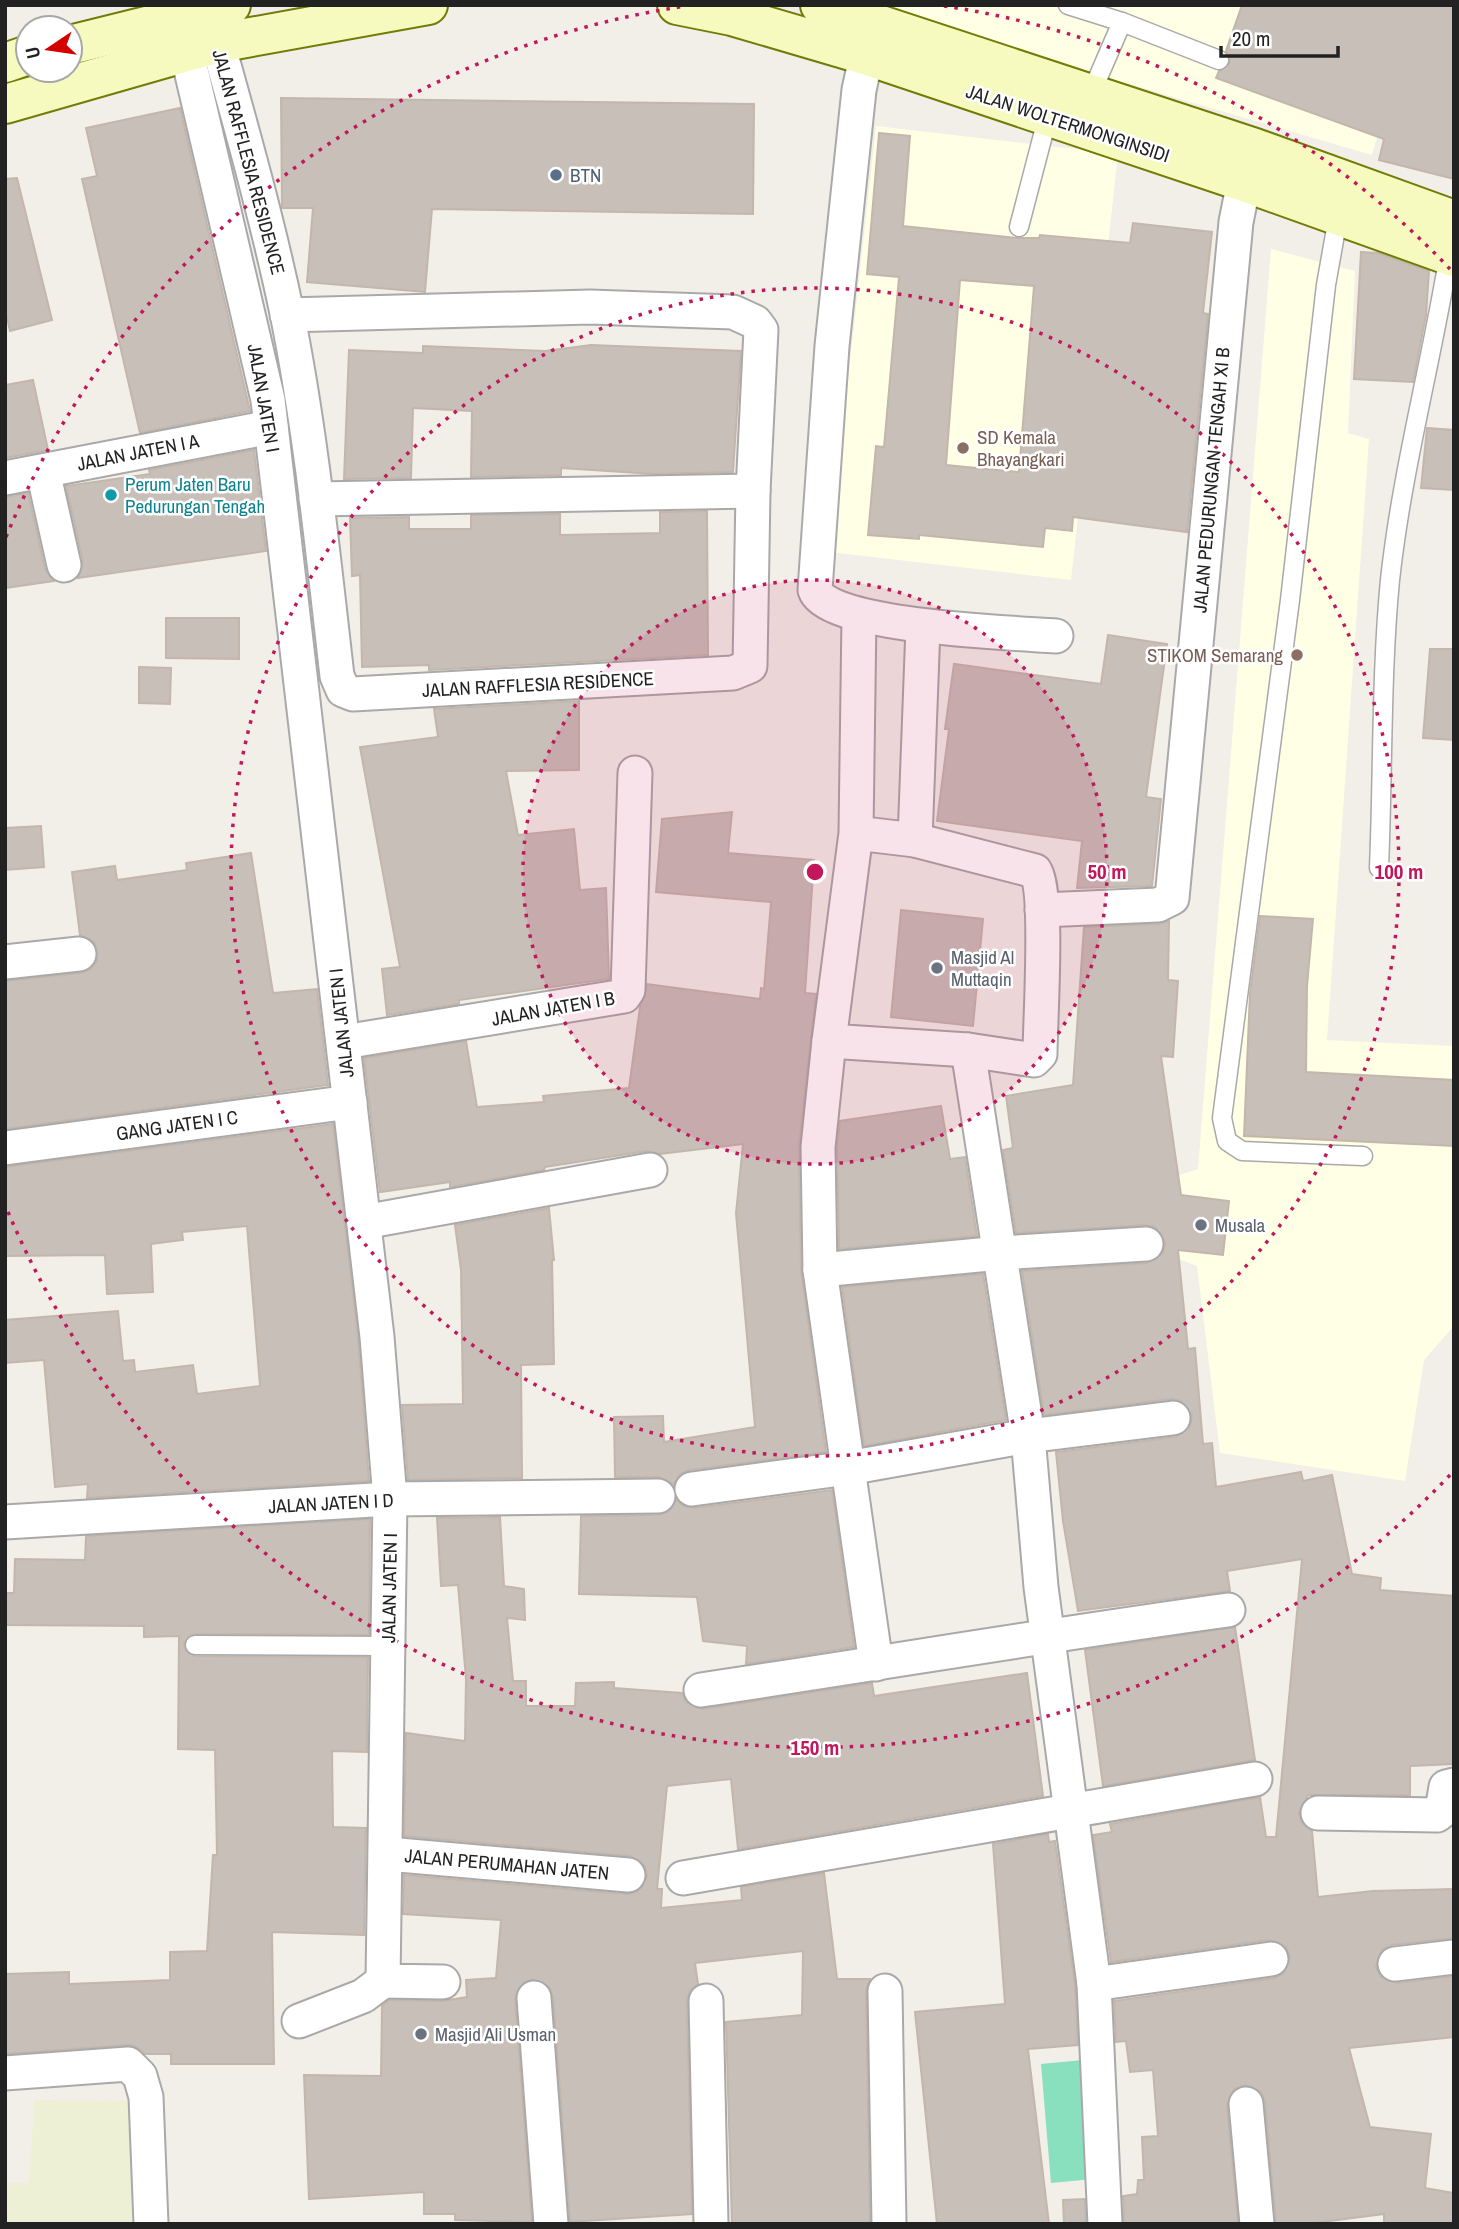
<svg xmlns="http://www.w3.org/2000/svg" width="1459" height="2229" font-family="'Archivo Narrow',sans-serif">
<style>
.education{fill:#ffffe5}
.farmland{fill:#eef0d5}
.pitch{fill:#88e0be}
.building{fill:#c7bfb8;stroke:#c4b6ab;stroke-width:2;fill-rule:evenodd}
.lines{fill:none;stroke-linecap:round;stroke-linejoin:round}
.lane-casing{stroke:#a9a9a9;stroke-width:21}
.street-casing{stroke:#a9a9a9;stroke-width:37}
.secondary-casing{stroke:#707d05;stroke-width:42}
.lane{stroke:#fff;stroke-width:18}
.street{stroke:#fff;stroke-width:33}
.secondary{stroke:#f7fabf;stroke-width:38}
.ring{fill:none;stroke:#c2185b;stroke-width:3.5;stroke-dasharray:3.5 7}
.service-dot{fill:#5c6f8a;stroke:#fff;stroke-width:2.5}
.education-dot{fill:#8d6e63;stroke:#fff;stroke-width:2.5}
.culture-dot{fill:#0f9aa8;stroke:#fff;stroke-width:2.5}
.worship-dot{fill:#6b7280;stroke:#fff;stroke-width:2.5}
.labels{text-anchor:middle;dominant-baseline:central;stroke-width:5;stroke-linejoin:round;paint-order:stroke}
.street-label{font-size:19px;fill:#222;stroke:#fff}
.service-label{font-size:19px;fill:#4e5e75;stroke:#fff;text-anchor:start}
.education-label{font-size:19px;fill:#785e54;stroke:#fff;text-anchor:start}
.culture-label{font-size:19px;fill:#0d838f;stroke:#fff;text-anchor:start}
.worship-label{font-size:19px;fill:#5b616d;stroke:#fff;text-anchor:start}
.centre{fill:#c2185b;stroke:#fff;stroke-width:3.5}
.ring-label{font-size:21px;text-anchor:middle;font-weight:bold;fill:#c2185b;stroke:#fff;stroke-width:5;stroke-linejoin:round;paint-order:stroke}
</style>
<rect width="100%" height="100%" fill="#f2efe9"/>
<g class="education">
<path d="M858 5H1409L1411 19 1372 155Z"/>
<path d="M876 126 1118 154 1071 580 829 552Z"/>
<path d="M1271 249 1355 271 1348 433 1369 439 1327 1040 1454 1046V1326L1424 1360 1405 1481 1220 1453 1197 1266 1181 1260 1162 1261 1167 1179 1198 1169Z"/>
</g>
<path class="farmland" d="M34 2100 138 2101 146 2224H5V2183H29Z"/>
<path class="pitch" d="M1083 2060 1093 2179 1051 2183 1041 2064Z"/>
<g class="building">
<path d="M1242 5H1454V179L1379 160 1384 139 1216 78 1219 71 1230 63 1226 51Z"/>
<path d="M281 98 754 104 753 214 432 209 425 292 307 282 313 208H282Z"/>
<path d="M180 108 250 411 140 433 82 179 97 176 86 128Z"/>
<path d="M879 133 910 136 903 226 1017 238H1039L1040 235 1130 243 1133 223 1212 232 1203 313 1208 314 1187 532 1073 517 1072 531 1045 528 1043 547 919 535V539L868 535 876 446 884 447 899 277 867 274ZM960 280 1034 286 1019 472 946 465Z"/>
<path d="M17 178 52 320 10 331 5 309V179Z"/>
<path d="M1361 252 1378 253 1429 271 1426 315 1413 382 1354 379Z"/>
<path d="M591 345 741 351 733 472 654 474 561 468V475L471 477 472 411 413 408 411 478 344 479 349 350 423 353V346L545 351Z"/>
<path d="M33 380 48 450 5 458V385Z"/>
<path d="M1427 428 1454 430V490L1421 488Z"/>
<path d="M254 450 266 551 78 578 83 561 66 486 150 474 149 470Z"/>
<path d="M28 493 45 569 54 581 5 588V497Z"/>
<path d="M707 511 708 655 429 670V665L362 667 360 575 352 576 350 518 409 517V529H471V515L560 514V535L660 533V512Z"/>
<path d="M166 618H239V659L166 658Z"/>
<path d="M1108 635 1167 644 1146 797 1161 799 1152 886 1077 888 1082 841 937 821 949 729H945L954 664 1101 684Z"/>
<path d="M1430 649H1454V740L1423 738Z"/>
<path d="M139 667 171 668 170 704 139 703Z"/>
<path d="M579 701V770L506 771 518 835 574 829 580 890 606 888 609 979 459 1000V1004L387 1015 382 969 400 967 360 747 438 737 434 709Z"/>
<path d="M732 812 728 853 814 860 805 993 816 994 799 1145 801 1270 826 1452 689 1470 680 1474 674 1485 658 1477H615L614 1417 663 1416 664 1442 755 1427 736 1213 743 1144 660 1154 647 1151 545 1167 544 1170 450 1187V1182L380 1192 364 1058 466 1041 477 1107 544 1102 543 1096 629 1088 640 1007 647 984 760 999 761 988 764 989 771 902 656 892 662 819Z"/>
<path d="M41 826 44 867 5 870V828Z"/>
<path d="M251 853 273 993 317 989 328 1085 5 1129V981L81 973 91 969 97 961 95 943 80 935 72 872 115 866 117 880 187 870 186 863Z"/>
<path d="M901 910 983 919 973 1026 891 1017Z"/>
<path d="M1260 916 1313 919 1307 986 1306 1072 1454 1080V1146L1244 1136 1250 993Z"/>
<path d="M1169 921 1168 980 1178 981 1173 1057 1161 1056 1181 1195 1229 1201 1223 1255 1178 1250 1188 1349 1195 1348 1203 1444 1212 1443 1216 1487 1301 1472 1303 1481 1332 1475 1352 1574 1381 1578 1380 1590 1454 1596V1764L1410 1766V1795H1308L1299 1813 1302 1823 1312 1831 1318 1897 1373 1891 1454 1889V1938L1392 1945 1383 1949 1376 1966 1380 1976 1397 1983 1454 1976V2037L1349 2048 1370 2127 1431 2134 1425 2188 1454 2193V2224H1384V2214L1306 2224H1276L1265 2102 1261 2092 1245 2085 1234 2089 1227 2105 1238 2224H1124L1123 2196 1137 2194 1138 2180H1144L1142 2137 1158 2136 1153 2070 1130 2072 1126 2041 1116 2042 1114 2001 1274 1978 1283 1974 1290 1957 1286 1947 1268 1940 1111 1962 1093 1835 1112 1832 1110 1824 1260 1797 1266 1837H1276L1302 1559 1227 1571 1230 1591 1078 1611 1063 1521 1056 1452 1176 1437 1190 1426 1192 1415 1181 1401 1171 1399 1044 1415 1022 1271 1147 1263 1163 1253 1165 1242 1155 1227 1145 1225 1016 1233 1003 1150 1013 1148 1006 1096 1073 1085 1084 927 1159 924Z"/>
<path d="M941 1106 950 1159 965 1157 977 1236 839 1249 837 1148 840 1121Z"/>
<path d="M333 1124 358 1336 369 1481 87 1498 88 1484 55 1487 44 1360 5 1363V1320L118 1311 123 1361 134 1360 135 1372 193 1365 197 1394 260 1386 247 1226 182 1232 183 1240 151 1244 153 1292 107 1294 105 1255 5 1256V1167Z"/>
<path d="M549 1208 554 1260H552L554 1364 521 1365 522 1478 408 1480 402 1405 463 1404 461 1270 455 1225Z"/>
<path d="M983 1274 1006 1420 864 1446 842 1287Z"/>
<path d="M832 1490 854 1647 746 1664 747 1646 703 1641 697 1597 579 1594 581 1516 658 1515 668 1512 676 1500 684 1506 695 1508Z"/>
<path d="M500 1517 504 1586 524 1589 525 1620 507 1618 513 1681H526V1706H575L576 1683 614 1682V1688L682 1693 686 1702 703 1709 872 1683 874 1696 1027 1673 1043 1796 738 1849 731 1779 667 1786 657 1889H662L661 1908 742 1900 741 1887 824 1873 837 1979H870L866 1991 870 2224H732L726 2022 802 2015 803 1951 695 1963 698 1984 690 1991 687 2001 692 2214 570 2222 553 1997 549 1987 533 1979 523 1983 515 1999 532 2222 455 2220V2214H424V2192L309 2199 304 2075 381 2076 382 2006 389 2000 443 2001 467 1997 466 1980 496 1978 501 1920 403 1914 404 1875 626 1894 637 1892 647 1877 645 1866 630 1856 404 1836 406 1733 465 1741 466 1679 458 1585 441 1586 437 1518Z"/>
<path d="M370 1519 369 1635 195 1634 189 1636 184 1644 186 1651 195 1656 368 1657 367 1752 332 1751 333 1827 366 1828 364 1935 272 1932 274 2064H171V2054H145L135 2046 127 2045 5 2054V1974L69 1972V1984L170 1980V1952L207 1951 213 1855H217L215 1750 178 1749 179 1636 144 1637V1626L5 1625V1593H14L15 1559 85 1560 86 1536Z"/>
<path d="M1235 1627 1255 1760 1103 1786 1085 1650Z"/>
<path d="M1048 1834 1049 1842 1055 1841 1075 1986 1078 2045 1028 2049 1049 2224H937L915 2012 1005 2004 993 1844Z"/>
<path d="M1085 2199 1086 2224H1064L1063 2200Z"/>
</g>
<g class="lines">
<defs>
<g id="lane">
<path d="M1068 5 1122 22 1219 60"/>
<path d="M1090 96 1122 22"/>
<path d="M1339 212 1326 285 1290 600 1222 1118 1227 1141 1242 1151 1363 1156"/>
<path d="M1019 227 1049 112"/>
<path d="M1379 868C1383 773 1381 673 1390 580 1402 470 1431 364 1449 255"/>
<path d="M195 1645 388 1646"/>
</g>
<g id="street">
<path d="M211 19C238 116 266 213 287 313 311 432 323 555 337 676L343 690 353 694 733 673 750 666 753 491 761 330 755 322 733 312 590 307 287 315"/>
<path d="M181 27 268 400 377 1337 390 1499 383 1981 443 1982"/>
<path d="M872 30 859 90 832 346 815 590C827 627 1017 633 1056 636"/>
<path d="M43 471 64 565"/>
<path d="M5 478 271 427"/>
<path d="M316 499 753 491"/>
<path d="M856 833 915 840 1035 871C1049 891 1040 1023 1040 1054L1034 1060 968 1050 829 1041 856 833 859 615"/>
<path d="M915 840 923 627"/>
<path d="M1042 910 1158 905 1172 898 1236 222 1244 182"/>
<path d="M5 962 79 954"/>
<path d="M344 1042 624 996 628 990 635 773"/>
<path d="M968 1050 1028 1436 1041 1587 1094 1984 1105 2224"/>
<path d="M5 1148 350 1102"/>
<path d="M364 1222 650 1170"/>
<path d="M820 1270 1001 1253 1146 1244"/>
<path d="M692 1489 848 1468 820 1270 818 1147 829 1041"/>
<path d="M5 1522 390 1499 658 1496"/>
<path d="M876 1664 848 1468 1028 1436 1173 1418"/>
<path d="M701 1690C877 1664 1052 1634 1228 1610"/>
<path d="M1318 1813 1437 1815 1442 1811 1446 1787 1454 1785"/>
<path d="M387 1854 628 1875"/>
<path d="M683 1878 1255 1779"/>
<path d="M1395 1964 1454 1957"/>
<path d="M1094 1984 1271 1959"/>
<path d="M885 1991 889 2224"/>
<path d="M534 1998 551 2224"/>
<path d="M706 2001 711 2224"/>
<path d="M299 2021 363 1996 383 1981"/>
<path d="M5 2073 128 2064 140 2076 146 2097 151 2224"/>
<path d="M1246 2104 1257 2224"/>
</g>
<g id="secondary">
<path d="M677 5 732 16 865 55 1244 182 1454 257"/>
<path d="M820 5 1255 148 1454 220"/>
<path d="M70 45 231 5"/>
<path d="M5 63 28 55"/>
<path d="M5 104 218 43 428 5"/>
</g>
</defs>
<use href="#lane" class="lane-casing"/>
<use href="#street" class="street-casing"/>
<use href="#secondary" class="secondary-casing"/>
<use href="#lane" class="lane"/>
<use href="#street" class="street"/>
<use href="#secondary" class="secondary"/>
</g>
<circle cx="815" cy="872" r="292" fill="#c2185b" fill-opacity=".12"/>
<g class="ring">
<circle cx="815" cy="872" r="292"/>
<circle cx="815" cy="872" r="584"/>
<path d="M1450 1475A876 876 0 0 1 6 1207M6 537A876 876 0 0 1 686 6M944 6A876 876 0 0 1 1450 269"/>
</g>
<circle class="service-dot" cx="556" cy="175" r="7"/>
<g class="education-dot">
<circle cx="963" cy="448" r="7"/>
<circle cx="1297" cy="655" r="7"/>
</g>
<circle class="culture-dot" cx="111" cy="495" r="7"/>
<g class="worship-dot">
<circle cx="937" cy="968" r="7"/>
<circle cx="1201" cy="1225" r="7"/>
<circle cx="421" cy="2034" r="7"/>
</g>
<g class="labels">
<g class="street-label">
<text transform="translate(1068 123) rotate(18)">JALAN WOLTERMONGINSIDI</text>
<text transform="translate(249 162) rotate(75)">JALAN RAFFLESIA RESIDENCE</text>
<text transform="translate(264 398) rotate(80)">JALAN JATEN I</text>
<text transform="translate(138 452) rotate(-11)">JALAN JATEN I A</text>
<text transform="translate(1211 480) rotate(-85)">JALAN PEDURUNGAN TENGAH XI B</text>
<text transform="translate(538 684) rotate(-3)">JALAN RAFFLESIA RESIDENCE</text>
<text transform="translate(553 1008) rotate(-10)">JALAN JATEN I B</text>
<text transform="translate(341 1023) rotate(-96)">JALAN JATEN I</text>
<text transform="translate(177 1125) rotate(-8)">GANG JATEN I C</text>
<text transform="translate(331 1503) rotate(-3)">JALAN JATEN I D</text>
<text transform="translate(389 1588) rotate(-89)">JALAN JATEN I</text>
<text transform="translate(507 1864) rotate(5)">JALAN PERUMAHAN JATEN</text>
</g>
<g class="service-label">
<text x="570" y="175">BTN</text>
</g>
<g class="education-label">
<text x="977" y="437">SD Kemala<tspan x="977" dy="22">Bhayangkari</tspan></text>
<text x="1283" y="655" text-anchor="end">STIKOM Semarang</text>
</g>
<g class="culture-label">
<text x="125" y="484">Perum Jaten Baru<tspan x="125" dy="22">Pedurungan Tengah</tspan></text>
</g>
<g class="worship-label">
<text x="951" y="957">Masjid Al<tspan x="951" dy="22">Muttaqin</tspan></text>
<text x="1215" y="1225">Musala</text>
<text x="435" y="2034">Masjid Ali Usman</text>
</g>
</g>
<circle cx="815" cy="872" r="10" class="centre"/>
<g class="ring-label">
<text x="1107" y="879">50 m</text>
<text x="1399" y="879">100 m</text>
<text x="815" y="1755">150 m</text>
</g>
<rect width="1459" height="2229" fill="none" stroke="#222222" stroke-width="14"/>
<g transform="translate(49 49) rotate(257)"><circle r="33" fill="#ffffff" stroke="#a7a7a7" stroke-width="2"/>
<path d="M0-5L12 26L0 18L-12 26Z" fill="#d40000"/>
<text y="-10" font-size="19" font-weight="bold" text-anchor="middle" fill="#222222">U</text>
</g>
<path d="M1221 46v10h117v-10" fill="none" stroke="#222222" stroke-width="3.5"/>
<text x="1232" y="46" font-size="21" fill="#222222" stroke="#ffffff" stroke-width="5" paint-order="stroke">20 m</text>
</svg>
